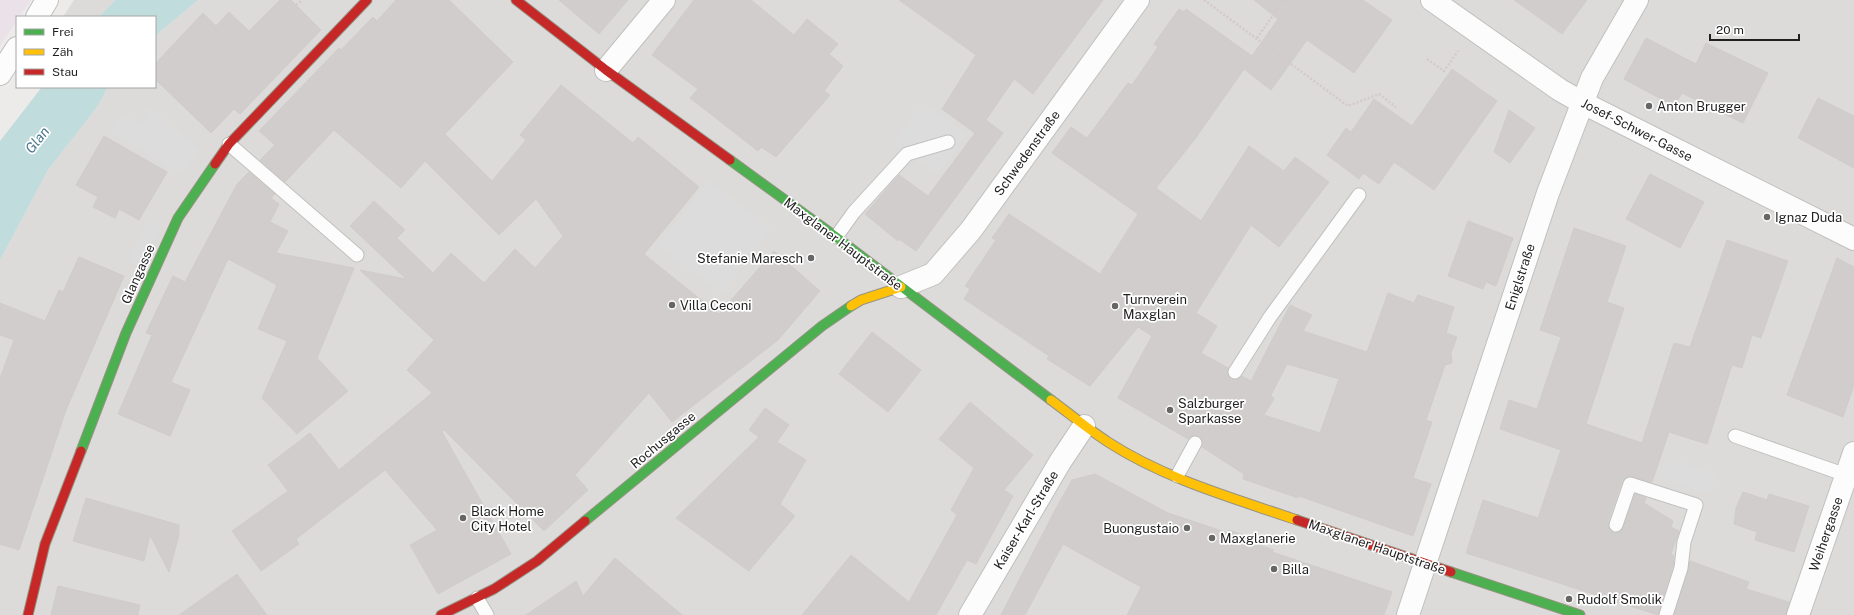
<svg xmlns="http://www.w3.org/2000/svg" width="1854" height="615" font-family="'Public Sans',sans-serif">
<style>
.residential{fill:#dcdbda}
.industrial{fill:#eae2e8}
.parking{fill:#dddcdc}
.water{fill:#c0dcdc}
.building{fill:#d0cdcc;stroke:#d0ccca;fill-rule:evenodd}
.lines{fill:none;stroke-linecap:round;stroke-linejoin:round}
.lane-casing{stroke:#c0c0bf;stroke-width:15}
.street-casing{stroke:#c0c0bf;stroke-width:24}
.fast-casing{stroke:#969483;stroke-width:11}
.slow-casing{stroke:#969483;stroke-width:11}
.jam-casing{stroke:#969483;stroke-width:11}
.path{stroke:#d5c9c9;stroke-width:2.5;stroke-dasharray:2 2;stroke-linecap:butt}
.lane{stroke:#fcfcfc;stroke-width:13}
.street{stroke:#fcfcfc;stroke-width:22}
.fast{stroke:#4caf50;stroke-width:9}
.slow{stroke:#ffc107;stroke-width:9}
.jam{stroke:#c62828;stroke-width:9}
.poi-dot{fill:#676666;stroke:#fff;stroke-width:1.5}
.labels{text-anchor:middle;dominant-baseline:central;stroke-width:3.5;stroke-linejoin:round;paint-order:stroke}
.poi-label{font-size:13px;fill:#1f1f1f;stroke:#fff;text-anchor:start}
.street-label{font-size:13px;fill:#1f1f1f;stroke:#fff}
.water-label{font-size:14px;font-style:italic;fill:#4c798e;stroke:#fff}
</style>
<rect width="100%" height="100%" fill="#edebe9"/>
<g class="residential">
<path d="M74 0H115L99 17H63Z"/>
<path d="M198 0H1854V615H0V260L48 170 97 107 108 87H155V36Z"/>
</g>
<path class="industrial" d="M0 0H31L19 17H17V20L0 46Z"/>
<g class="parking">
<path d="M922 103 967 134 938 176 893 144Z"/>
<path d="M147 105 201 150 181 175 110 132 126 114 145 128Z"/>
<path d="M708 180 771 228 722 293 658 246Z"/>
<path d="M149 218 161 224 141 265 129 260Z"/>
<path d="M1665 457 1717 474 1710 494 1658 477Z"/>
</g>
<g class="water">
<path d="M115 0H198L155 36V17H99Z"/>
<path d="M42 87H108L97 107 48 170 0 260V141Z"/>
</g>
<g class="building">
<path d="M280 0H291L321 30 240 114 234 109 211 133 155 79V64L203 13 216 26 229 12 249 31Z"/>
<path d="M396 0H449L513 62 445 134 492 181 526 140 520 135 561 85 633 143 638 137 699 187 644 254 680 283 719 314 774 251 820 291 778 340 672 422 649 393 575 475 588 490 544 531 444 430 442 432 511 554 438 594 410 545 437 530 385 470 296 539 299 544 261 571 232 531 288 491 268 465 310 433 339 470 432 393 407 370 434 340 360 270 406 279 350 226 374 201 405 230 397 238 433 273 451 253 484 283 515 249 535 268 563 236 536 199 499 235 425 161 401 188 334 130 285 182 260 160 275 145 259 131 339 48 341 50 373 17 377 21Z"/>
<path d="M559 0H628L599 34Z"/>
<path d="M694 0H751L794 35 807 19 838 44 829 54 843 66 824 91 830 95 776 157 761 147 758 151 690 98 698 89 652 55Z"/>
<path d="M899 0H1103L1033 94 1014 79 986 120 1003 133 916 251 899 239 898 241 865 214 899 175 928 196 975 133 942 109 976 55Z"/>
<path d="M1254 0H1363L1392 20 1354 73 1307 40 1271 90 1244 69 1195 139 1156 188 1201 221 1249 146 1284 171 1295 157 1329 182 1279 247 1251 225 1196 313 1217 326 1201 353 1228 368V375L1231 379H1238L1242 376 1251 381 1290 305 1312 315 1303 331 1367 352 1388 293 1414 303 1418 295 1454 307 1446 333 1457 337 1451 353 1452 363 1445 365 1426 420 1432 422 1413 478 1431 484 1413 536 1299 496 1298 498 1243 479 1244 474 1202 447 1203 442 1199 436 1194 435 1188 439 1118 398 1152 336 1138 327 1090 386 1047 359 1049 356 964 299 970 289 965 286 996 240 992 238 1009 214 1100 274 1138 214 1052 153 1071 127 1087 138 1128 83 1132 85 1158 47 1154 44 1179 9 1184 12 1186 9 1252 56 1278 19ZM1287 364 1339 379 1320 433 1264 415 1274 399 1271 395Z"/>
<path d="M1514 0H1587L1562 34Z"/>
<path d="M1646 38 1696 64 1706 43 1768 73 1743 123 1682 93 1674 106 1624 79Z"/>
<path d="M1452 69 1497 101 1434 190 1394 162 1379 184 1363 173 1359 179 1327 155 1346 128 1351 132 1374 99 1412 126Z"/>
<path d="M1818 98 1854 116V168L1798 138Z"/>
<path d="M1509 110 1535 128 1510 163 1494 152Z"/>
<path d="M104 136 167 172 139 220 119 209 115 218 93 207 98 197 76 185Z"/>
<path d="M249 172 275 194 271 198 279 204 270 222 288 231 276 253 354 268 317 358 348 391 297 434 262 398 287 341 258 329 277 285 228 259 171 382 190 390 170 436 118 414 152 335 146 333 173 276 185 282 237 184Z"/>
<path d="M1650 174 1704 202 1680 248 1626 219Z"/>
<path d="M1468 221 1513 238 1496 286 1486 282 1483 289 1448 276Z"/>
<path d="M1574 228 1626 246 1607 302 1624 308 1586 424 1642 443 1674 343 1690 347 1727 240 1788 261 1761 338 1752 335 1742 368 1732 365 1707 444 1669 432 1652 482 1629 476 1622 481 1608 522 1610 531 1617 533 1622 531 1635 494 1646 498 1644 503 1673 521 1671 527 1679 531 1671 554 1674 556 1673 566 1658 615 1466 553 1483 500 1538 518 1561 450 1500 429 1509 400 1537 409 1561 337 1540 330Z"/>
<path d="M79 257 124 276 66 410 19 550 0 544V378L14 340 0 335V303L45 321 59 290 63 292Z"/>
<path d="M1837 258 1854 267V385L1843 417 1787 395Z"/>
<path d="M872 332 921 370 888 412 839 374Z"/>
<path d="M970 402 1033 455 1004 490 1013 496 976 564 967 560 936 615H802L851 555 909 602 957 515 951 510 974 468 939 439Z"/>
<path d="M765 408 789 425 777 442 806 460 780 504 795 516 749 571 676 518 759 437 749 430Z"/>
<path d="M1095 474 1168 513 1228 533 1229 530 1261 541 1259 545 1274 550 1272 552 1392 592 1384 615H1127L1141 587 1063 544 1025 615H1001L1054 512 1072 480Z"/>
<path d="M1743 492 1767 500 1769 494 1809 506 1794 552 1755 540 1757 532 1734 524 1736 508Z"/>
<path d="M86 498 179 525V535L169 572 150 535 144 561 73 541Z"/>
<path d="M615 558 682 615H526L576 581 583 596Z"/>
<path d="M1690 561 1749 582 1746 589 1789 602 1786 615H1674Z"/>
<path d="M237 574 267 615H179Z"/>
<path d="M58 586 140 605 138 615H51Z"/>
</g>
<g class="lines">
<defs>
<g id="lane">
<path d="M229 144 357 255"/>
<path d="M836 237 854 212 907 154 948 142"/>
<path d="M1235 372 1270 317 1359 195"/>
<path d="M1735 436 1846 475"/>
<path d="M1177 476 1195 443"/>
<path d="M1616 525 1630 484 1696 505 1684 542 1681 568 1666 615"/>
<path d="M477 598 487 615"/>
</g>
<g id="street">
<path d="M1432 0 1560 90 1583 103 1854 239"/>
<path d="M37 17 47 0"/>
<path d="M606 70 664 0"/>
<path d="M0 74 17 48"/>
<path d="M901 287 933 274 971 230 1138 0"/>
<path d="M970 615 1060 462 1084 426"/>
<path d="M1408 615 1548 193 1592 78 1637 0"/>
<path d="M1798 615 1854 453"/>
</g>
<g id="fast">
<path d="M730 160 836 237 1051 400"/>
<path d="M81 451 126 333 178 218 215 164"/>
<path d="M585 521 822 326 851 306"/>
<path d="M1451 572 1580 615"/>
</g>
<g id="slow">
<path d="M851 306 861 300 901 287"/>
<path d="M1051 400C1070 414 1088 429 1108 442 1165 479 1233 498 1297 520"/>
</g>
<g id="jam">
<path d="M516 0 606 70 730 160"/>
<path d="M215 164 229 144 367 0"/>
<path d="M1297 520 1451 572"/>
<path d="M28 615 45 544 81 451"/>
<path d="M441 615 494 589 537 561 585 521"/>
</g>
</defs>
<use href="#lane" class="lane-casing"/>
<use href="#street" class="street-casing"/>
<use href="#fast" class="fast-casing"/>
<use href="#slow" class="slow-casing"/>
<use href="#jam" class="jam-casing"/>
<g class="path">
<path d="M1204 0 1348 106 1379 94 1396 107"/>
<path d="M296 5 302 0"/>
<path d="M1257 38 1284 0"/>
<path d="M226 55 239 60"/>
<path d="M1427 59 1444 71 1458 51"/>
</g>
<use href="#lane" class="lane"/>
<use href="#street" class="street"/>
<use href="#fast" class="fast"/>
<use href="#slow" class="slow"/>
<use href="#jam" class="jam"/>
</g>
<g class="poi-dot">
<circle cx="1649" cy="106" r="4"/>
<circle cx="1767" cy="217" r="4"/>
<circle cx="811" cy="258" r="4"/>
<circle cx="672" cy="305" r="4"/>
<circle cx="1115" cy="306" r="4"/>
<circle cx="1170" cy="410" r="4"/>
<circle cx="463" cy="518" r="4"/>
<circle cx="1187" cy="528" r="4"/>
<circle cx="1212" cy="538" r="4"/>
<circle cx="1274" cy="569" r="4"/>
<circle cx="1569" cy="599" r="4"/>
</g>
<g class="labels">
<g class="poi-label">
<text x="1657" y="106">Anton Brugger</text>
<text x="1775" y="217">Ignaz Duda</text>
<text x="803" y="258" text-anchor="end">Stefanie Maresch</text>
<text x="1123" y="299">Turnverein<tspan x="1123" dy="15">Maxglan</tspan></text>
<text x="680" y="305">Villa Ceconi</text>
<text x="1178" y="403">Salzburger<tspan x="1178" dy="15">Sparkasse</tspan></text>
<text x="471" y="511">Black Home<tspan x="471" dy="15">City Hotel</tspan></text>
<text x="1179" y="528" text-anchor="end">Buongustaio</text>
<text x="1220" y="538">Maxglanerie</text>
<text x="1282" y="569">Billa</text>
<text x="1577" y="599">Rudolf Smolik</text>
</g>
<g class="street-label">
<text transform="translate(1637 130) rotate(27)">Josef-Schwer-Gasse</text>
<text transform="translate(1027 153) rotate(-54)">Schwedenstraße</text>
<text transform="translate(843 244) rotate(37)">Maxglaner Hauptstraße</text>
<text transform="translate(138 274) rotate(-66)">Glangasse</text>
<text transform="translate(1520 277) rotate(-72)">Eniglstraße</text>
<text transform="translate(663 440) rotate(-40)">Rochusgasse</text>
<text transform="translate(1026 520) rotate(-59)">Kaiser-Karl-Straße</text>
<text transform="translate(1826 534) rotate(-71)">Weihergasse</text>
<text transform="translate(1377 547) rotate(19)">Maxglaner Hauptstraße</text>
</g>
<g class="water-label">
<text transform="translate(37 140) rotate(-52)">Glan</text>
</g>
</g>
<rect x="16" y="16" width="140" height="72" fill="#ffffff" stroke="#a5a5a5"/>
<rect x="24" y="29" width="20" height="6" fill="#4caf50" stroke="#a5a5a5"/>
<text x="52" y="36" font-size="12" fill="#1f1f1f">Frei</text>
<rect x="24" y="49" width="20" height="6" fill="#ffc107" stroke="#a5a5a5"/>
<text x="52" y="56" font-size="12" fill="#1f1f1f">Zäh</text>
<rect x="24" y="69" width="20" height="6" fill="#c62828" stroke="#a5a5a5"/>
<text x="52" y="76" font-size="12" fill="#1f1f1f">Stau</text>
<path d="M1710 34v6h89v-6" fill="none" stroke="#1f1f1f" stroke-width="2"/>
<text x="1716" y="34" font-size="12" fill="#1f1f1f" stroke="#ffffff" stroke-width="3" paint-order="stroke">20 m</text>
</svg>
